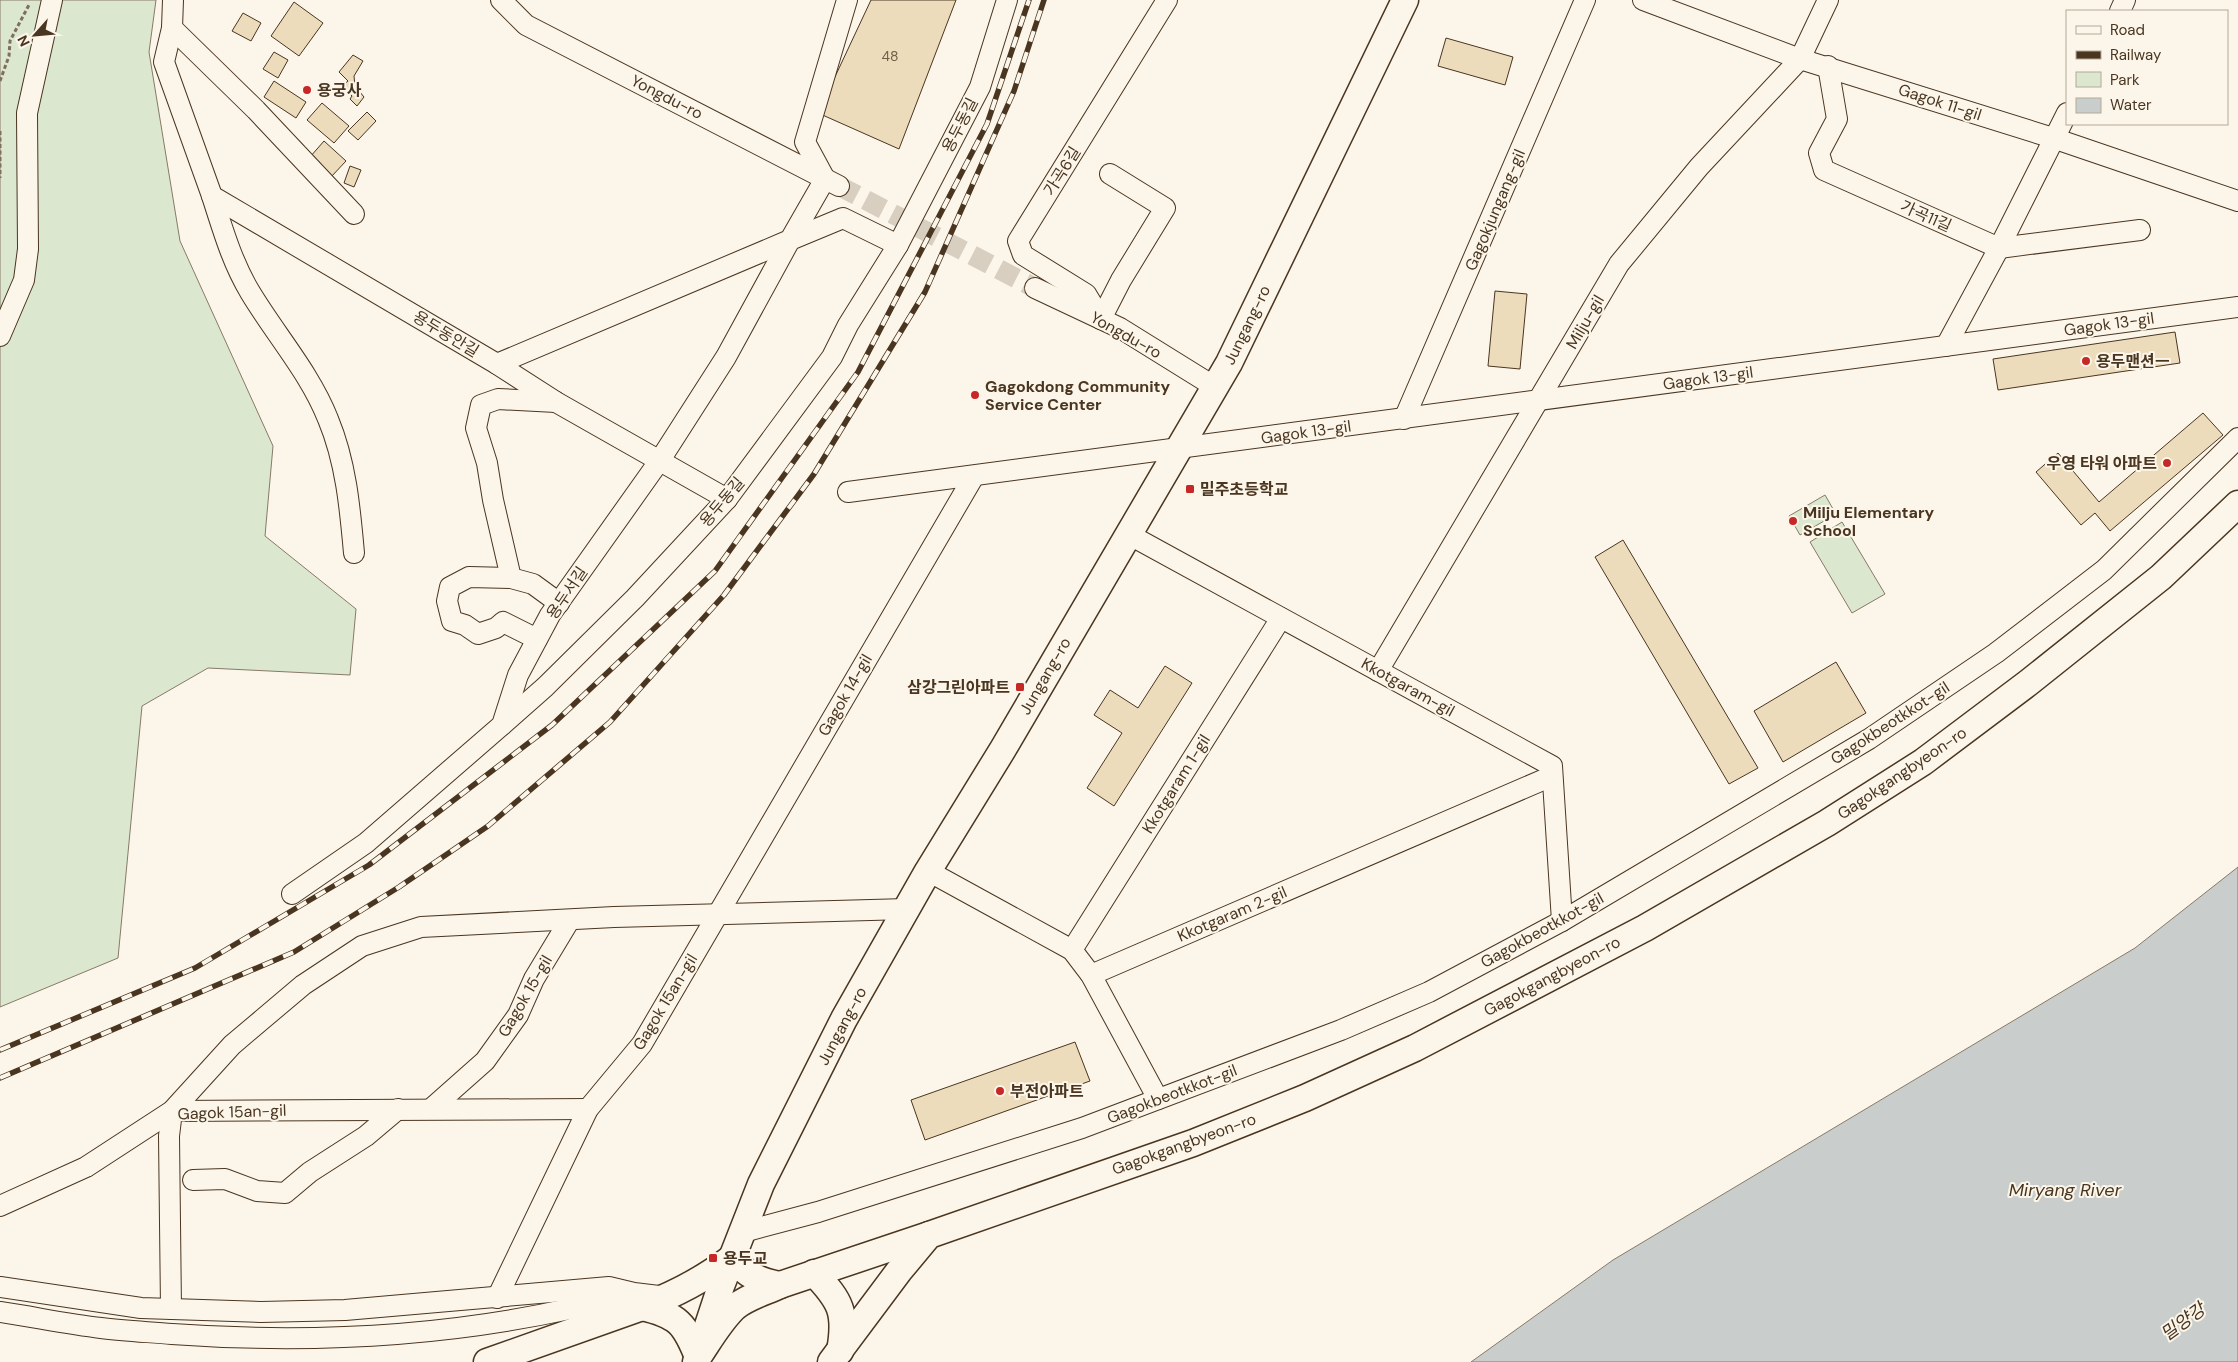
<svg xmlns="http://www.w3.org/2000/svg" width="2238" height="1362" font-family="'DM Sans','Noto Sans KR',sans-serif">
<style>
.green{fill:#dce7d0;stroke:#887966}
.water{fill:#c9cecd;stroke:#887966}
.building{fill:#ecdcbc;stroke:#4a3520}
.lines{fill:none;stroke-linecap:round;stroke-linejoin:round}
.minor-tunnel{stroke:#d8cfc1;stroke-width:20;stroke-dasharray:20 10;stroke-linecap:butt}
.minor-casing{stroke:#4a3520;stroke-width:22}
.major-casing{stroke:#4a3520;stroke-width:29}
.path{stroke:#7f6f5c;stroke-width:3;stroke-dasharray:4 2.5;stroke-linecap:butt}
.minor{stroke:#fbf6e9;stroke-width:20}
.major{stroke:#fbf6e9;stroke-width:26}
.rail-casing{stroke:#4a3520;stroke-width:5.5}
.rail{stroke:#fbf6e9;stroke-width:4;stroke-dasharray:11;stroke-linecap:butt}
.poi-dot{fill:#c62828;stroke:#fbf6e9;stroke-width:2}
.labels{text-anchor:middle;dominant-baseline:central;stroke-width:4;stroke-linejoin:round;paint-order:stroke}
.number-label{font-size:14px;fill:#725f47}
.poi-label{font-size:16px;font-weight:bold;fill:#4a3520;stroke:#fbf6e9;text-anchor:start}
.street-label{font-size:16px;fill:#4a3520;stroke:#fbf6e9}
.water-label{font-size:18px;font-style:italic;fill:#4a3520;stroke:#fbf6e9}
</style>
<rect width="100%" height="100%" fill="#fbf6e9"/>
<g class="green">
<path d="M0 0H156L149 52 180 241 273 446 265 536 356 609 350 675 208 668 142 706 118 958 0 1007Z"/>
<path d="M1825 495 1836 514 1800 535 1789 516Z"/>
<path d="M1842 522 1885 594 1852 613 1810 542Z"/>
</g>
<path class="water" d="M2238 867V1362H1471L1613 1260 2135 948Z"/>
<g class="building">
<path d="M871 0H956L899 149 818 113Z"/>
<path d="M294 2 323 23 299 56 271 36Z"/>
<path d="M243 13 261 23 251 41 232 31Z"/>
<path d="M1446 38 1513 57 1505 85 1438 66Z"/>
<path d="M274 52 288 60 278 78 263 69Z"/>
<path d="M353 55 363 61 354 76 355 86 364 97 357 106 350 99 352 96 342 86 348 81 339 72Z"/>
<path d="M274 81 306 102 296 118 264 97Z"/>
<path d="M322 103 349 126 334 143 307 120Z"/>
<path d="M367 112 376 121 358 140 348 131Z"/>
<path d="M324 141 346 161 331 177 310 157Z"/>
<path d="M350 166 361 170 354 187 344 183Z"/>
<path d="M1495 291 1527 294 1520 369 1488 366Z"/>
<path d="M2175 332 2180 363 1998 390 1993 359Z"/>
<path d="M2203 413 2223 435 2110 531 2095 513 2081 525 2036 472 2058 453 2099 502Z"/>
<path d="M1623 540 1758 768 1729 784 1595 557Z"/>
<path d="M1836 662 1866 713 1783 762 1754 711Z"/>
<path d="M1165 666 1192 683 1114 806 1087 788 1122 733 1094 715 1110 690 1138 708Z"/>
<path d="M1075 1042 1090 1081 925 1140 911 1100Z"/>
</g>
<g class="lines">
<path class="minor-tunnel" d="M839 186 1035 288"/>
<defs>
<g id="minor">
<path d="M173 0 172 28 164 62 212 196 497 364 790 240 825 179 805 142 847 0"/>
<path d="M501 0 526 25 839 186"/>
<path d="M1643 0 1800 59 2053 138 2238 201"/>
<path d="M2120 11 2125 0"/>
<path d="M172 28 256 110 354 214"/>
<path d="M1828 66 1837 119 1819 153 1824 170 1999 248 2140 230"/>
<path d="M212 196C223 230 232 262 250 292 275 334 310 373 328 419 346 462 350 508 354 553"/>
<path d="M1035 288 1120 328 1215 387"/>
<path d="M1101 319 1086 294 1023 255 1018 241 1167 0"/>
<path d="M1101 319 1121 280 1165 208 1110 174"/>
<path d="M0 336 24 280 28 249 27 113 52 0"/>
<path d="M1946 346 1999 248 2067 113"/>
<path d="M497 364 556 402 727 499"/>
<path d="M556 402 498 399 481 405 476 428 487 463 493 500 511 578 533 584 559 603"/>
<path d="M1404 419 1585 0"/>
<path d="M848 492 2238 307"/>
<path d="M1128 534 1552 766 1562 921"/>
<path d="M511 578 469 577 450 587 447 601 452 621 465 625 478 634 496 628 503 622 537 639"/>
<path d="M1378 671 1619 264 1699 167 1800 59 1828 0"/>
<path d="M502 725 545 687 635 598 727 499 832 357 848 325 898 245 980 87 1007 0"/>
<path d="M928 871 1072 950 1091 975 1158 1099"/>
<path d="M292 894 366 843 502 725 518 675 550 615 660 460 726 357 790 240 843 218 898 245"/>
<path d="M1072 950 1281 618"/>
<path d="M1091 975 1552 776"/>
<path d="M432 1108 485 1061 518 1015 534 979 569 921"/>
<path d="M193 1180 225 1179 257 1191 285 1193 310 1172 366 1136 398 1109"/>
<path d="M0 1206 86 1167 172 1111 232 1045 303 985 362 946 421 927 614 917 907 909"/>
<path d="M743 1232 818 1212 1082 1128 1341 1030 1429 992 1562 921 1869 739 1996 653 2104 570 2238 438"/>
<path d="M0 1287 141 1308 261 1312 345 1310 609 1287 634 1293 667 1297"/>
<path d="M497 1298 588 1109 642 1044 974 476"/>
<path d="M171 1309 169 1136 172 1111 588 1109"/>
<path d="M0 1312C34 1317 67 1324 101 1328 124 1331 149 1332 172 1334 326 1345 481 1335 630 1294"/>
</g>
<g id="major">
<path d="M733 1257C745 1275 759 1281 780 1285 765 1292 747 1297 735 1307 720 1321 709 1341 698 1357 685 1324 678 1315 642 1307 676 1294 705 1279 733 1257Z"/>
<path d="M814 1273C841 1301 847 1313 840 1351"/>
<path d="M780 1285 929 1235"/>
<path d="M487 1362 642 1307"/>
<path d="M696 1362 721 1286 761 1184 844 1019 928 871 1003 749 1229 363 1405 0"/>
<path d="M831 1362 899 1271 929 1235 1193 1143 1305 1098 1415 1048 1645 928 1827 823 1923 762 2028 683 2161 577 2238 504"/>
</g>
</defs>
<use href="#minor" class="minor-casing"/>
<use href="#major" class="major-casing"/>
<g class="path">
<path d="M0 81 9 56 10 41 30 3"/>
<path d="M0 131V178"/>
</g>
<use href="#minor" class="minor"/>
<use href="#major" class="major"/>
<defs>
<g id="rail">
<path d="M0 1050 195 968 369 865 552 725 715 571 858 372 987 124 1029 0"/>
<path d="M0 1078 294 952 399 887 488 826 610 722 724 595 814 474 925 292 1014 91 1044 0"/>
</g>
</defs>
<use href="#rail" class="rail-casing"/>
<use href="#rail" class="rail"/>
</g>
<g class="poi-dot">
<circle cx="307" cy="90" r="5"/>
<circle cx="2086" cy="361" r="5"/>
<circle cx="975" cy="395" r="5"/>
<circle cx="2167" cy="463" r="5"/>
<rect x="1185" y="484" width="10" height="10" rx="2.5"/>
<circle cx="1793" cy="521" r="5"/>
<rect x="1015" y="682" width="10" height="10" rx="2.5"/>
<circle cx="1000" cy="1091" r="5"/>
<rect x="708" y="1253" width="10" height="10" rx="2.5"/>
</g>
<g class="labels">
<g class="number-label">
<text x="890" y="56">48</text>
</g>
<g class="poi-label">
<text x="317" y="90">용궁사</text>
<text x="2096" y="361">용두맨션ㅡ</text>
<text x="985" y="386">Gagokdong Community<tspan x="985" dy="18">Service Center</tspan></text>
<text x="2157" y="463" text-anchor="end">우영 타워 아파트</text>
<text x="1200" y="489">밀주초등학교</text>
<text x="1803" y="512">Milju Elementary<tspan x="1803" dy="18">School</tspan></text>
<text x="1010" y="687" text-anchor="end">삼강그린아파트</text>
<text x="1010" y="1091">부전아파트</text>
<text x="723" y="1258">용두교</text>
</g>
<g class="street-label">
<text transform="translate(667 97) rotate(27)">Yongdu-ro</text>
<text transform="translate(1940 102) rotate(18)">Gagok 11-gil</text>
<text transform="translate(960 125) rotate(-63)">용두동길</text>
<text transform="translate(1062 171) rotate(-58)">가곡6길</text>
<text transform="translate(1495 210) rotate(-67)">Gagokjungang-gil</text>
<text transform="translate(1926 216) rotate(24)">가곡11길</text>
<text transform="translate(1585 322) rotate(-60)">Milju-gil</text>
<text transform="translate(2109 324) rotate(-8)">Gagok 13-gil</text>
<text transform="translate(1247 325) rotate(-64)">Jungang-ro</text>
<text transform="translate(446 334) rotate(31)">용두동안길</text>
<text transform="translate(1126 335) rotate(29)">Yongdu-ro</text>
<text transform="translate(1708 378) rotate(-8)">Gagok 13-gil</text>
<text transform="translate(1306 432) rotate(-8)">Gagok 13-gil</text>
<text transform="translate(722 502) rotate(-50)">용두동길</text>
<text transform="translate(567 593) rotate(-56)">용두서길</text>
<text transform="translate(1045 676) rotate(-60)">Jungang-ro</text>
<text transform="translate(1408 687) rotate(29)">Kkotgaram-gil</text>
<text transform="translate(845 695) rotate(-60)">Gagok 14-gil</text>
<text transform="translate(1890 723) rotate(-33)">Gagokbeotkkot-gil</text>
<text transform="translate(1902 773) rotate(-34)">Gagokgangbyeon-ro</text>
<text transform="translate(1176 784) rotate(-58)">Kkotgaram 1-gil</text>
<text transform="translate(1232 914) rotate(-23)">Kkotgaram 2-gil</text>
<text transform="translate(1542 930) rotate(-29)">Gagokbeotkkot-gil</text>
<text transform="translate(1552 976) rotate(-28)">Gagokgangbyeon-ro</text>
<text transform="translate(525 996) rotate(-60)">Gagok 15-gil</text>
<text transform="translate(665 1002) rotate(-59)">Gagok 15an-gil</text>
<text transform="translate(842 1026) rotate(-62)">Jungang-ro</text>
<text transform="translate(1172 1094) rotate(-21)">Gagokbeotkkot-gil</text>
<text transform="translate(232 1112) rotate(-2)">Gagok 15an-gil</text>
<text transform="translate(1184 1144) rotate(-20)">Gagokgangbyeon-ro</text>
</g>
<g class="water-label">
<text x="2065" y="1190">Miryang River</text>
<text transform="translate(2183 1322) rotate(-36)">밀양강</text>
</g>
</g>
<rect x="2066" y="10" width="162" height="115" fill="#fbf6e9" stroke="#b4a999"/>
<rect x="2076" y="26" width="25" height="8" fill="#fbf6e9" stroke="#b4a999"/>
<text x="2110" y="35" font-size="15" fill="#4a3520">Road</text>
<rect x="2076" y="51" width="25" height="8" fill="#4a3520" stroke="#b4a999"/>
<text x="2110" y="60" font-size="15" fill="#4a3520">Railway</text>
<rect x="2076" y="72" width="25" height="15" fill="#dce7d0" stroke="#b4a999"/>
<text x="2110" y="85" font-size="15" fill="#4a3520">Park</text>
<rect x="2076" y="98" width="25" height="15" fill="#c9cecd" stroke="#b4a999"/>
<text x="2110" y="110" font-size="15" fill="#4a3520">Water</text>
<g transform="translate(35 35) rotate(243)" stroke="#fbf6e9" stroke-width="4" paint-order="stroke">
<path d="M0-4L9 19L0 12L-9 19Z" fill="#4a3520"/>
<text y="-8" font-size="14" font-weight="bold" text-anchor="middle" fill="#4a3520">N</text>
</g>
</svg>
